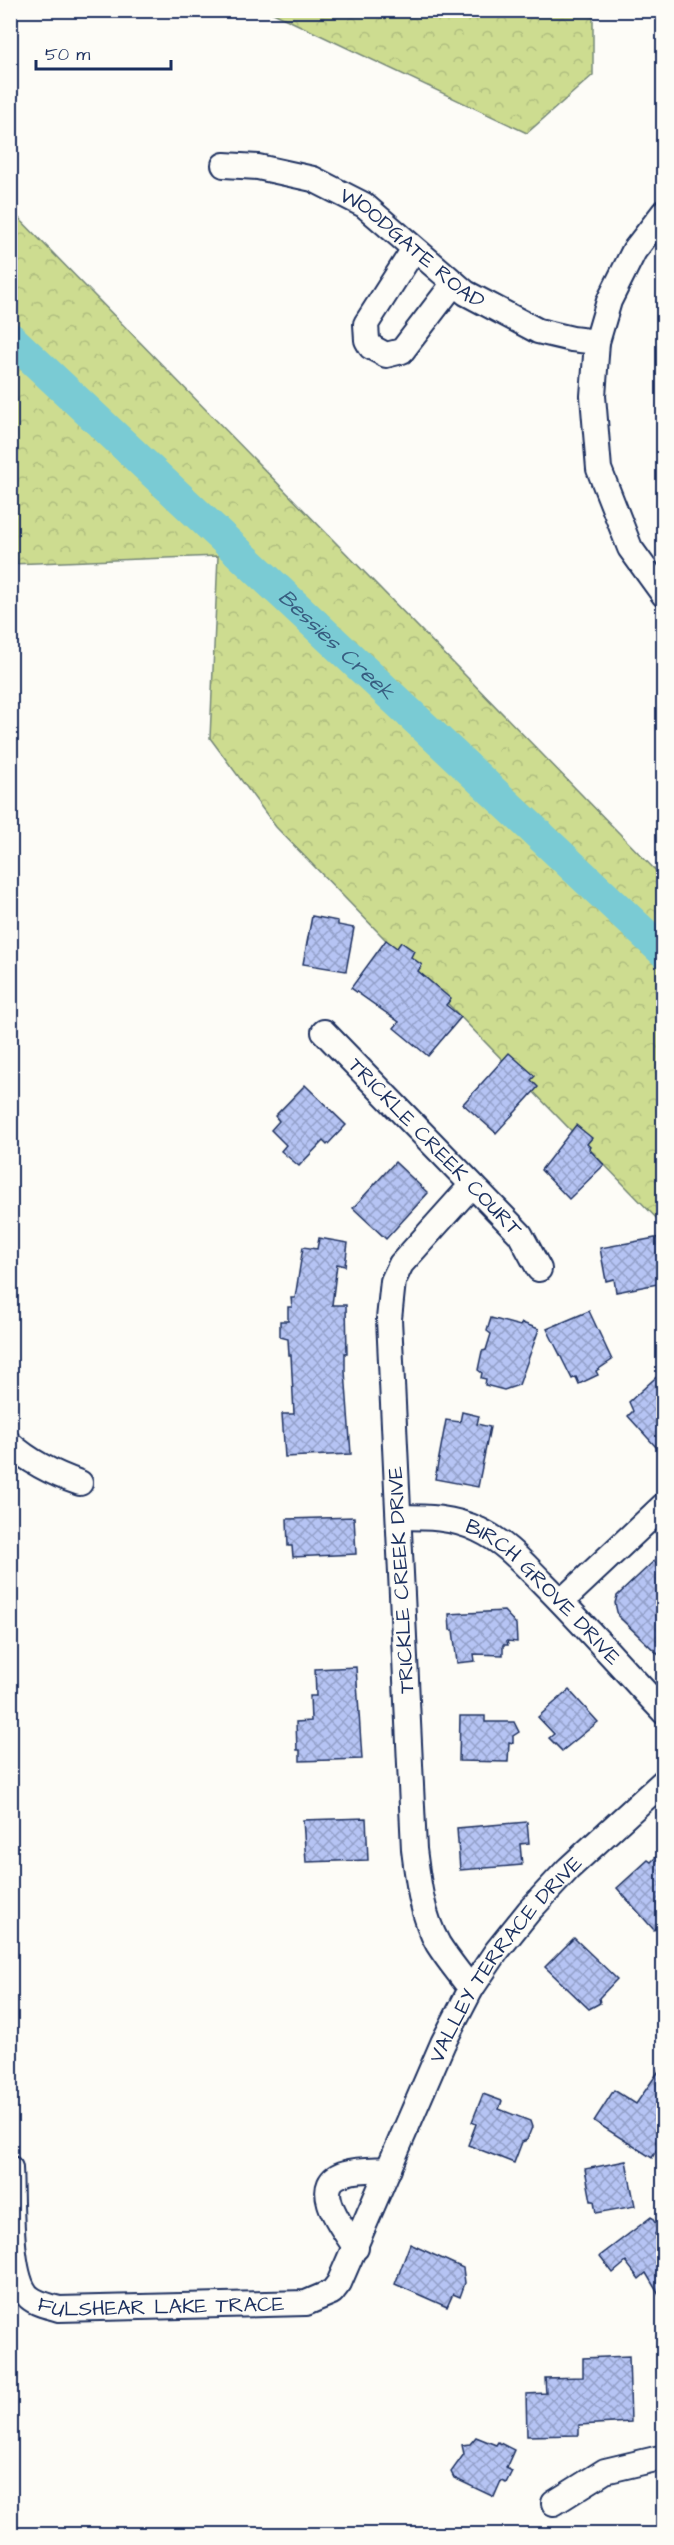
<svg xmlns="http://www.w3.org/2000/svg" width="674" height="2545" font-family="'Architects Daughter',sans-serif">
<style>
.forest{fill:url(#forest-crowns);stroke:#748677;stroke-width:1.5}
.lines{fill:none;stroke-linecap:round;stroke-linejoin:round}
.river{stroke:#7acbd4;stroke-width:32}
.building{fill:url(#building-cross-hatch);stroke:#1b2f5e;stroke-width:1.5}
.minor-casing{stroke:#1b2f5e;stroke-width:28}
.minor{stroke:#fdfcf7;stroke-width:24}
.labels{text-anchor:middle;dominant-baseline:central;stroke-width:5;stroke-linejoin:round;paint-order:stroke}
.street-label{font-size:21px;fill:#1b2f5e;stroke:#fdfcf7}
.water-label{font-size:22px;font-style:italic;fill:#385e81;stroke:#fdfcf7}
</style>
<defs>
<pattern id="forest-crowns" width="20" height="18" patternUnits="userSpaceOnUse" patternTransform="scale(1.5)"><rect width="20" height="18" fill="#cddc90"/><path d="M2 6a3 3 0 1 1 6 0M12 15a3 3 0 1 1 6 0" fill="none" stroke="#afbd7f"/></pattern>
<pattern id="building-cross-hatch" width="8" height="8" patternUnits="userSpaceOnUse" patternTransform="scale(1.5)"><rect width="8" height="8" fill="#b6c4f4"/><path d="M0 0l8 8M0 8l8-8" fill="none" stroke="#93a0c9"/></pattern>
</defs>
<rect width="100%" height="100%" fill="#fdfcf7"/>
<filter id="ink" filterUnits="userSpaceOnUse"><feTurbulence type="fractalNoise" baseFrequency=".0167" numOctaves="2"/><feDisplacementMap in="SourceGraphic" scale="12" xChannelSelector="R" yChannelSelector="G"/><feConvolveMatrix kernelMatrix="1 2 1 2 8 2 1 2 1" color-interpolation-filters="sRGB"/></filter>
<g filter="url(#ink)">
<g class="forest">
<path d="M269 11H593V75L527 133Z"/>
<path d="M10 209 663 878V1225L276 827 210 738 218 556 11 564Z"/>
</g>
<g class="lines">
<path class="river" id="s1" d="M10 338 664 952"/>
</g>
<g class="building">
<path d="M312 916 338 921V925L354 928 346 971 303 964Z"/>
<path d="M386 940 397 948 401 942 414 951 411 957 422 965 418 971 451 999 446 1005 461 1017 428 1056 394 1028 399 1022 351 988Z"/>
<path d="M509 1053 535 1076 531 1080 538 1087 496 1133 463 1104Z"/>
<path d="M305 1085 346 1125 327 1145 323 1141 299 1166 281 1151 286 1145 271 1130 279 1121 275 1116Z"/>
<path d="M576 1125 592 1138 587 1144 590 1147 589 1149 604 1165 569 1199 541 1170Z"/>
<path d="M395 1162 428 1193 386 1239 353 1208Z"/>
<path d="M661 1237 663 1256 660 1257 663 1283 616 1292 614 1279 606 1281 600 1248Z"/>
<path d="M319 1238 348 1243 345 1266 337 1264 332 1305H346L347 1353H345V1371L351 1454 285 1457 282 1414H294L291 1355H289L288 1339 280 1337V1321H288V1307H292L291 1298H295L303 1247 317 1249Z"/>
<path d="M589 1311 612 1360 596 1371 598 1375 579 1384 576 1377 572 1379 547 1329Z"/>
<path d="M491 1318 520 1326 522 1323 539 1329 519 1385 504 1390 485 1385 486 1379 481 1378 482 1373 478 1370 482 1351 486 1350 491 1334 487 1331Z"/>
<path d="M663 1371V1440L656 1447 628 1416 633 1411 629 1402Z"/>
<path d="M462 1412 479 1416 477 1424 490 1427 478 1487 435 1479 446 1420 460 1422Z"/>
<path d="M354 1517 356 1554 293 1557 292 1546H288L287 1519Z"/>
<path d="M654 1561 663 1571V1659L618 1616 615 1603 617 1596Z"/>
<path d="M504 1611 516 1624 517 1642 507 1641 508 1645H503V1655L474 1654 475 1661 457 1663 453 1630H450L449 1614Z"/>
<path d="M356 1667 362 1759 300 1761V1750H297L296 1722 311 1721 310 1696H316L315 1669Z"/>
<path d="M569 1690 598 1722 562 1751 549 1738 554 1734 538 1717Z"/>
<path d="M460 1716H485V1722H514L519 1732 513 1736V1743L509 1742 508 1762 459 1761Z"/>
<path d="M366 1818 368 1860 306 1862 303 1820Z"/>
<path d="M527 1822 529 1843 520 1844 522 1865 460 1870 457 1828Z"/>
<path d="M663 1850V1922L654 1930 617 1888 648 1860 651 1862Z"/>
<path d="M574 1938 617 1979 599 1998 600 2003 589 2009 545 1967Z"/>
<path d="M663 2065V2129L656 2142 660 2144 652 2158 594 2121 614 2090 636 2104Z"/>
<path d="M483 2094 502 2101 499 2109 530 2121 532 2127 527 2140 522 2142 514 2163 468 2145 476 2124 472 2122Z"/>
<path d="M626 2161 635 2206 596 2213 594 2201H591L585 2169Z"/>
<path d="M651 2217 659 2228 655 2234 663 2245V2302L646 2273 639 2279 626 2262 613 2273 600 2256Z"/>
<path d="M410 2244 463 2268 465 2283 460 2297 453 2294 447 2307 395 2284Z"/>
<path d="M629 2356 631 2422 579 2425V2435L527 2436 526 2394 546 2393 545 2378 583 2377V2358Z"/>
<path d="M476 2437 496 2445 498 2442 514 2450 506 2468 512 2471 506 2483 501 2481 494 2497 454 2478 451 2472 464 2454 462 2445 470 2444Z"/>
</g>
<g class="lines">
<defs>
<g id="minor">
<path id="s2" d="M224 165 258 167 313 179 364 205 466 293 538 331 572 339 597 342"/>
<path d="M664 212 634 251 609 301 597 342 593 396 599 469 630 548 664 595"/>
<path d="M414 249 366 324 367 340 371 347 386 355 402 351 454 283"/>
<path id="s3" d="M324 1032 520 1234 539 1269"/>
<path d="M10 1444C31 1463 54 1474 80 1483"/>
<path id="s4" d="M399 1517C426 1517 453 1517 479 1530 505 1542 522 1562 542 1582 584 1624 623 1669 664 1712"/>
<path d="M562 1601 664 1505"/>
<path d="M471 1989C460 1974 448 1960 438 1944 422 1916 418 1881 414 1849L389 1319 393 1281 401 1264 471 1186"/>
<path id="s5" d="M10 2168C12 2197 8 2278 29 2297 37 2304 49 2306 59 2309L306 2303 332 2292 339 2283 443 2043 471 1989 496 1952 529 1911 568 1869 664 1781"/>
<path d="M356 2248C344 2230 306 2183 346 2173 359 2169 375 2170 389 2169"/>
<path d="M554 2503 605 2471 664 2457"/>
</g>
</defs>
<use href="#minor" class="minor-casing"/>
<use href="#minor" class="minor"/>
</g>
</g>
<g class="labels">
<g class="street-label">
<text stroke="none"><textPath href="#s2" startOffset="212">WOODGATE ROAD</textPath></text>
<text stroke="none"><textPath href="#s3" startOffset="160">TRICKLE CREEK COURT</textPath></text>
<text transform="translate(401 1580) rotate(-93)">TRICKLE CREEK DRIVE</text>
<text stroke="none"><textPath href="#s4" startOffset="171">BIRCH GROVE DRIVE</textPath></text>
<text stroke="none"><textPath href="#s5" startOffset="818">VALLEY TERRACE DRIVE</textPath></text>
<text stroke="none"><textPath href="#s5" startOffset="267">FULSHEAR LAKE TRACE</textPath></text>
</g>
<g class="water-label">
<text stroke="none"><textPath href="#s1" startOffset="448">Bessies Creek</textPath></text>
</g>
</g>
<rect width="674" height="2545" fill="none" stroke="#fdfcf7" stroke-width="36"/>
<rect x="18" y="18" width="638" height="2509" fill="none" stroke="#1b2f5e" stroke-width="2" filter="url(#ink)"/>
<path d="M36 60v9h135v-9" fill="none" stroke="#1b2f5e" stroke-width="3"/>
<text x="45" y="60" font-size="18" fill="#1b2f5e" stroke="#fdfcf7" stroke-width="4.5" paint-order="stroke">50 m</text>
</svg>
